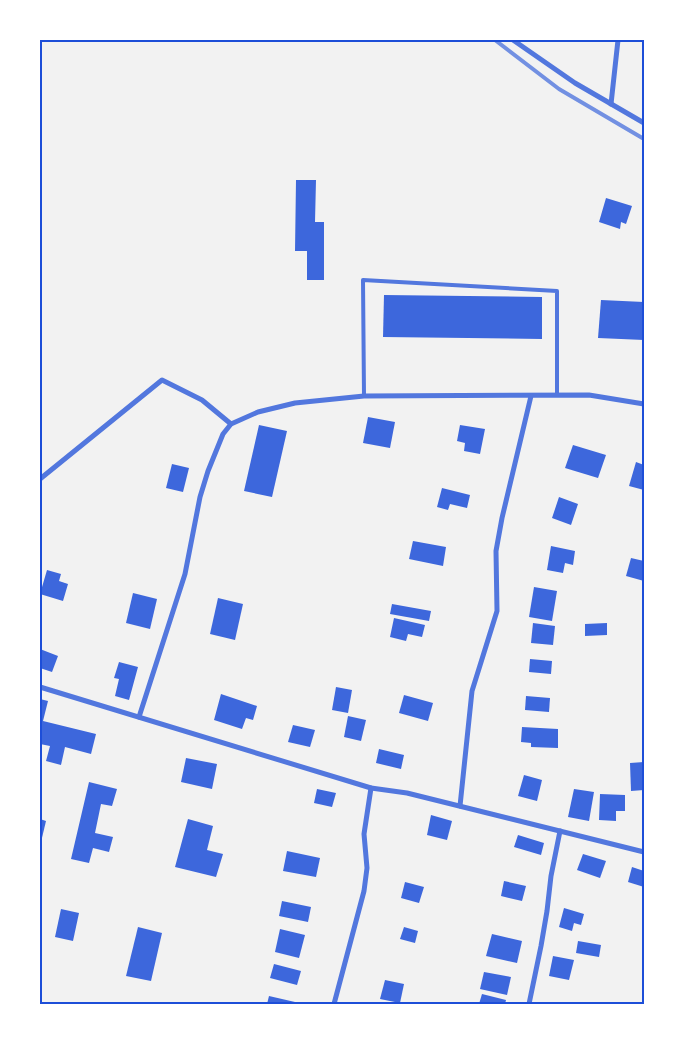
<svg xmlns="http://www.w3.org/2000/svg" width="684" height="1044" font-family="Ubuntu,sans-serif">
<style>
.building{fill:#3d67dc}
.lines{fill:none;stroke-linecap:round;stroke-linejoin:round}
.service{stroke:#5277de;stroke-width:4}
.minor{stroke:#5277de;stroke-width:5}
.rail{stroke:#7290e2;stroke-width:4}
.neatline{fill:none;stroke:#1d4ed8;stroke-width:2}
</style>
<rect width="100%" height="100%" fill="#f2f2f2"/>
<g class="building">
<path d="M296 180H316L315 222H324V280H307V251H295Z"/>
<path d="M606 198 632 206 626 224 621 222 620 229 599 222Z"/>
<path d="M384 295 542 297V339L383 337Z"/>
<path d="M601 300 644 302V340L598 338Z"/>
<path d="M368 417 395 422 390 448 363 443Z"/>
<path d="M259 425 287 431 272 497 244 491Z"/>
<path d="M460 425 485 429 480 454 464 451 465 443 457 441Z"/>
<path d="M573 445 606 455 598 478 565 468Z"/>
<path d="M636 462 644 465V490L629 486Z"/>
<path d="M172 464 189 468 183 492 166 488Z"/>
<path d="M442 488 470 495 467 508 450 504 448 510 437 507Z"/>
<path d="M559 497 578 504 571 525 552 518Z"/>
<path d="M413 541 446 547 443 566 409 559Z"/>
<path d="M551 546 575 551 573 565 565 563 563 573 547 570Z"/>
<path d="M631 558 644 561V581L626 576Z"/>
<path d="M47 570 61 574 59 581 68 584 63 601 40 594Z"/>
<path d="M534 587 557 591 552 621 529 617Z"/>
<path d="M133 593 157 599 150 629 126 623Z"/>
<path d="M218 598 243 604 235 640 210 634Z"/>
<path d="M392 604 431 611 429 621 390 614Z"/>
<path d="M394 618 425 625 422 637 408 634 406 641 390 637Z"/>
<path d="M533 623 555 626 553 645 531 643Z"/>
<path d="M607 623V635L585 636V624Z"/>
<path d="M40 649 58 656 52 672 40 668Z"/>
<path d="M530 659 552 661 551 674 529 672Z"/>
<path d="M119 662 138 667 129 700 115 696 119 679 114 678Z"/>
<path d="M336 687 352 690 348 713 332 710Z"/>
<path d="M221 694 257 706 253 720 246 718 242 729 214 720Z"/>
<path d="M404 695 433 703 428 721 399 713Z"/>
<path d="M526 696 550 698 549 712 525 710Z"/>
<path d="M40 699 48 701 43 721 96 734 91 754 65 747 61 765 46 761 50 746 40 744Z"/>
<path d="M348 716 366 720 361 741 344 737Z"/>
<path d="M293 725 315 730 310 747 288 742Z"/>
<path d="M522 727 558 729V748L531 747V743L521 742Z"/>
<path d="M379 749 404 755 401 769 376 763Z"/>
<path d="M186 758 217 764 212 789 181 782Z"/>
<path d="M644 762V790L631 791 630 763Z"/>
<path d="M524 775 542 780 537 801 518 796Z"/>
<path d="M89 782 117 789 112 806 101 804 95 833 113 837 109 852 93 848 89 863 71 859Z"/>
<path d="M317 789 336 793 332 807 314 803Z"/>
<path d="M574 789 594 792 589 821 568 817Z"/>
<path d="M600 794 625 795V811H616V821L599 820Z"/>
<path d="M431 815 452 821 447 840 427 835Z"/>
<path d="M40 819 46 821 41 842H40Z"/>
<path d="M188 819 213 826 207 850 223 854 216 877 175 867Z"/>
<path d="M518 835 544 843 541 855 514 847Z"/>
<path d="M287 851 320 858 316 877 283 871Z"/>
<path d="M583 854 606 861 600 878 577 870Z"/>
<path d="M632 867 644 871V887L628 882Z"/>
<path d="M504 881 526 886 522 901 501 896Z"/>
<path d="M405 882 424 887 419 903 401 898Z"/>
<path d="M282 901 311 907 308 922 279 916Z"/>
<path d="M564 908 584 914 581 925 574 923 572 931 559 927Z"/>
<path d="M61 909 79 913 73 941 55 937Z"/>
<path d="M138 927 162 933 151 981 126 976Z"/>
<path d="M404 927 418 931 415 943 400 939Z"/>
<path d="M280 929 305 935 299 958 275 952Z"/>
<path d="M492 934 522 941 517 963 486 956Z"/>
<path d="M578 941 601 945 599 957 576 953Z"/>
<path d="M553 956 574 960 569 980 549 976Z"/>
<path d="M274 964 301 971 297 985 270 978Z"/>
<path d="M484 972 511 977 507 995 480 989Z"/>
<path d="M385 980 404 984 400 1003 380 999Z"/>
<path d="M482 994 506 1000 505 1004H479Z"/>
<path d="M269 996 295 1002 294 1004H267Z"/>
</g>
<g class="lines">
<path class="service" d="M364 396 363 280 557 291V394"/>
<g class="minor">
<path d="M513 40 575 83 644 123"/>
<path d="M611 104 618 40"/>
<path d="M40 479 162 380 202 400 231 424"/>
<path d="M40 687 371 788 407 793 644 852"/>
<path d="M139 717 185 574 200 497 208 471 223 434 231 424 258 412 295 403 364 396 589 395 644 404"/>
<path d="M460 806 472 691 497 611 496 551 502 518 531 396"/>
<path d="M334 1004 364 891 367 868 364 834 371 788"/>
<path d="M529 1004 541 946 547 911 551 876 560 831"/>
</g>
<path class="rail" d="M495 40 559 89 644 139"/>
</g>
<rect width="684" height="1044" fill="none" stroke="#ffffff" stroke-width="82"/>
<rect x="41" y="41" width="602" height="962" class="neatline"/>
</svg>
